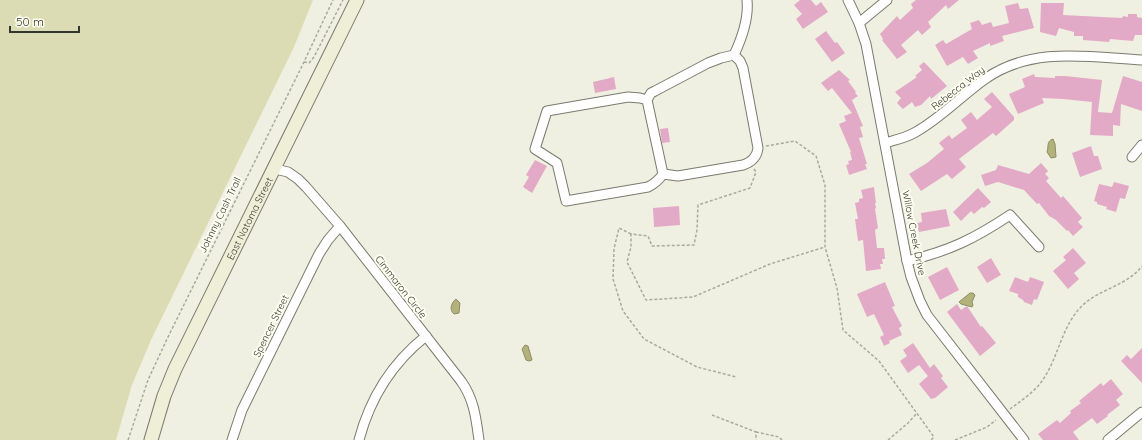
<svg xmlns="http://www.w3.org/2000/svg" width="1142" height="440" font-family="Quicksand,sans-serif">
<style>
.green{fill:#dcdcb4}
.water{fill:#b3b27a;stroke:#8d8c64}
.building{fill:#e2aac6}
.lines{fill:none;stroke-linecap:round;stroke-linejoin:round}
.street-casing{stroke:#7a7a6e;stroke-width:11}
.secondary-casing{stroke:#7a7a6e;stroke-width:15}
.path{stroke:#a8a89e;stroke-width:1.5;stroke-dasharray:3 2;stroke-linecap:butt}
.street{stroke:#fff;stroke-width:9}
.secondary{stroke:#efefd7;stroke-width:13}
.labels{text-anchor:middle;dominant-baseline:central;stroke-width:4;stroke-linejoin:round;paint-order:stroke}
.street-label{font-size:10px;fill:#353530;stroke:#fdfef0}
</style>
<rect width="100%" height="100%" fill="#f0f0e2"/>
<path class="green" d="M0 0H313L294 47 151 340 132 385 116 440H0Z"/>
<g class="water">
<path d="M1053 139 1055 144 1056 157 1051 158 1047 152C1049 147 1046 141 1053 139Z"/>
<path d="M970 293H973L975 295 972 302 973 305 972 307 961 304 959 302Z"/>
<path d="M456 299 460 303 459 313 454 314C449 310 451 303 456 299Z"/>
<path d="M525 345 528 346 532 360 529 361 526 360 522 349Z"/>
</g>
<g class="building">
<path d="M800 0H811L816 6 821 2 828 12 803 29 796 19 802 14 794 5Z"/>
<path d="M916 0H959L948 9 946 5 928 22 931 27 922 35 918 30 901 45 907 52 897 59 882 40 883 39 880 34 897 16 900 20 913 8 911 4Z"/>
<path d="M1018 3 1020 9 1028 8 1034 28 1002 36 1004 41 990 46V43L973 51 978 58 968 64 963 57 947 66 935 45 943 40 946 44 972 29 970 23 979 20 982 25 991 22 993 27 1009 23 1005 6Z"/>
<path d="M1041 3H1064L1063 15 1122 18 1123 16 1128 17V14H1137V17L1142 18V35H1135L1133 41 1110 39 1109 42 1083 40V36H1074V32L1059 28 1056 36 1040 32Z"/>
<path d="M826 31 835 43 837 42 845 53 832 62 815 39Z"/>
<path d="M924 62 947 86 931 99 930 96 921 105 915 107 912 102 903 109 897 103 901 98 895 92 917 77 915 76 922 70 919 66Z"/>
<path d="M839 70 850 80 848 81 856 92 855 93 858 96 852 100 863 126 860 127 863 137 859 138 867 164H865L867 169 849 175 846 165 849 164 848 161 852 160 850 152H851L839 124 846 121 844 116 852 113 832 88 828 91 821 83Z"/>
<path d="M1034 74 1035 77 1055 78V76H1065L1102 80 1098 112 1112 113 1123 76 1142 82V111L1121 104 1120 126 1113 125V136L1090 135 1092 102 1063 99 1042 98 1044 103 1018 114 1009 94 1025 87 1022 79Z"/>
<path d="M614 77 616 89 595 93 593 82Z"/>
<path d="M992 92 1014 117V120L996 136 993 133 959 159 966 167 952 179 947 174 921 191 909 174 927 163 944 149 939 143 949 135 952 139 967 128 961 120 971 112 977 120 992 107 984 99Z"/>
<path d="M668 128 670 142 662 143 660 129Z"/>
<path d="M1091 146 1094 156H1098L1102 169 1080 177 1072 153Z"/>
<path d="M535 160 547 166 532 193 523 187 529 177 526 175Z"/>
<path d="M1041 163 1048 171 1045 174 1049 178 1046 181 1061 198 1063 196 1082 218 1078 222 1083 227 1073 236 1068 230 1067 231 1056 220 1049 216 1039 203 1037 204 1024 190 998 182 985 186 981 175 996 170 998 165 1029 174Z"/>
<path d="M1114 182 1129 186 1125 199 1120 198 1116 212 1106 209 1107 207 1097 204V202L1094 201 1099 184 1112 187Z"/>
<path d="M874 187 876 203H875L876 208 875 209 878 228 875 230 877 248H884L885 259H882L883 264H880L881 269 866 271 863 240 858 241 855 219H858L855 203 859 202V199L863 198 861 190Z"/>
<path d="M978 188 991 202 984 208 982 207 974 214 971 211 961 221 953 212Z"/>
<path d="M679 206 680 225 654 227 653 208Z"/>
<path d="M946 209 950 226 919 232 917 223 922 222 921 213Z"/>
<path d="M1073 248 1086 263 1074 273 1079 279 1068 289 1053 271 1066 260 1063 257Z"/>
<path d="M991 258 1001 275 987 283 977 267Z"/>
<path d="M947 267 959 290 940 300 928 277Z"/>
<path d="M1015 277 1028 282 1030 277 1044 282 1037 300 1034 299 1032 305 1024 302 1023 300 1018 297V294L1009 291Z"/>
<path d="M885 282 895 306 892 307 902 326 899 328 902 335 889 341 890 343 884 346 880 337 884 335 874 314 867 317 857 294Z"/>
<path d="M957 304 961 310 967 306 981 327 982 326 996 343 980 356 947 312Z"/>
<path d="M913 343 930 368 934 364 943 376 941 378 948 387 935 398 931 399 919 384 928 376 919 365 908 373 900 361 907 356 903 350Z"/>
<path d="M1142 348V383L1121 361 1127 355 1131 359Z"/>
<path d="M1111 379 1123 394 1116 400 1120 405 1107 415 1108 416 1097 424 1092 418 1073 432 1079 440H1043L1038 434 1057 420 1060 423 1071 413 1070 411 1081 403 1079 401 1101 383 1103 386Z"/>
</g>
<g class="lines">
<defs>
<g id="street">
<path d="M848 0 859 23 866 44 907 261 911 277 920 301 927 315 1024 440"/>
<path d="M859 23 887 0"/>
<path d="M647 100 640 98 628 97 547 111 535 149 557 163 566 201 648 187C654 184 659 180 663 174L647 100 651 93 655 91 708 63 721 58 734 55C742 38 749 19 747 0"/>
<path d="M885 143C895 140 905 138 914 133 940 119 961 96 985 79 1032 46 1088 57 1142 60"/>
<path d="M1132 157 1142 145"/>
<path d="M275 169 288 172 298 179 306 187 340 226 461 381C474 399 476 418 479 440"/>
<path d="M663 174 678 176 743 165C752 162 757 157 758 148L743 68 740 61 734 55"/>
<path d="M907 261C949 251 974 239 1010 215L1039 247"/>
<path d="M232 440 242 410 319 254 328 240 340 226"/>
<path d="M359 440C370 398 392 363 426 336"/>
<path d="M1108 440 1142 412"/>
</g>
<g id="secondary">
<path id="s1" d="M151 440 164 396 175 369 357 0"/>
</g>
</defs>
<use href="#street" class="street-casing"/>
<use href="#secondary" class="secondary-casing"/>
<g class="path">
<path d="M304 62 309 63 314 57 343 0"/>
<path d="M766 146 795 141 816 156 825 185V247L837 288 843 330 879 361 934 437 931 440"/>
<path d="M754 169 756 172 750 188 698 205 697 230 694 245 652 246 648 236 631 234V247L627 262 646 300 693 297 770 264 825 247"/>
<path d="M631 234 619 228 614 249 613 279 623 311 644 339 697 367 736 377"/>
<path d="M1010 409C1022 400 1036 391 1044 378 1058 357 1062 327 1080 308 1097 289 1126 287 1142 266"/>
<path d="M712 415 756 432V440"/>
<path d="M756 432 779 437 782 440"/>
<path d="M128 440 148 380 167 339 304 62 333 0"/>
<path d="M888 440 908 423 917 413"/>
<path d="M955 440 987 427 996 420"/>
</g>
<use href="#street" class="street"/>
<use href="#secondary" class="secondary"/>
</g>
<g class="labels">
<g class="street-label">
<text transform="translate(958 88) rotate(-38)">Rebecca Way</text>
<text transform="translate(220 215) rotate(-64)">Johnny Cash Trail</text>
<text stroke="none"><textPath href="#s1" startOffset="243">East Natoma Street</textPath></text>
<text transform="translate(914 233) rotate(79)">Willow Creek Drive</text>
<text transform="translate(401 287) rotate(52)">Cimmaron Circle</text>
<text transform="translate(271 326) rotate(-64)">Spencer Street</text>
</g>
</g>
<path d="M10 26v6h69v-6" fill="none" stroke="#353530" stroke-width="2"/>
<text x="16" y="26" font-size="12" fill="#353530" stroke="#fdfef0" stroke-width="3" paint-order="stroke">50 m</text>
</svg>
